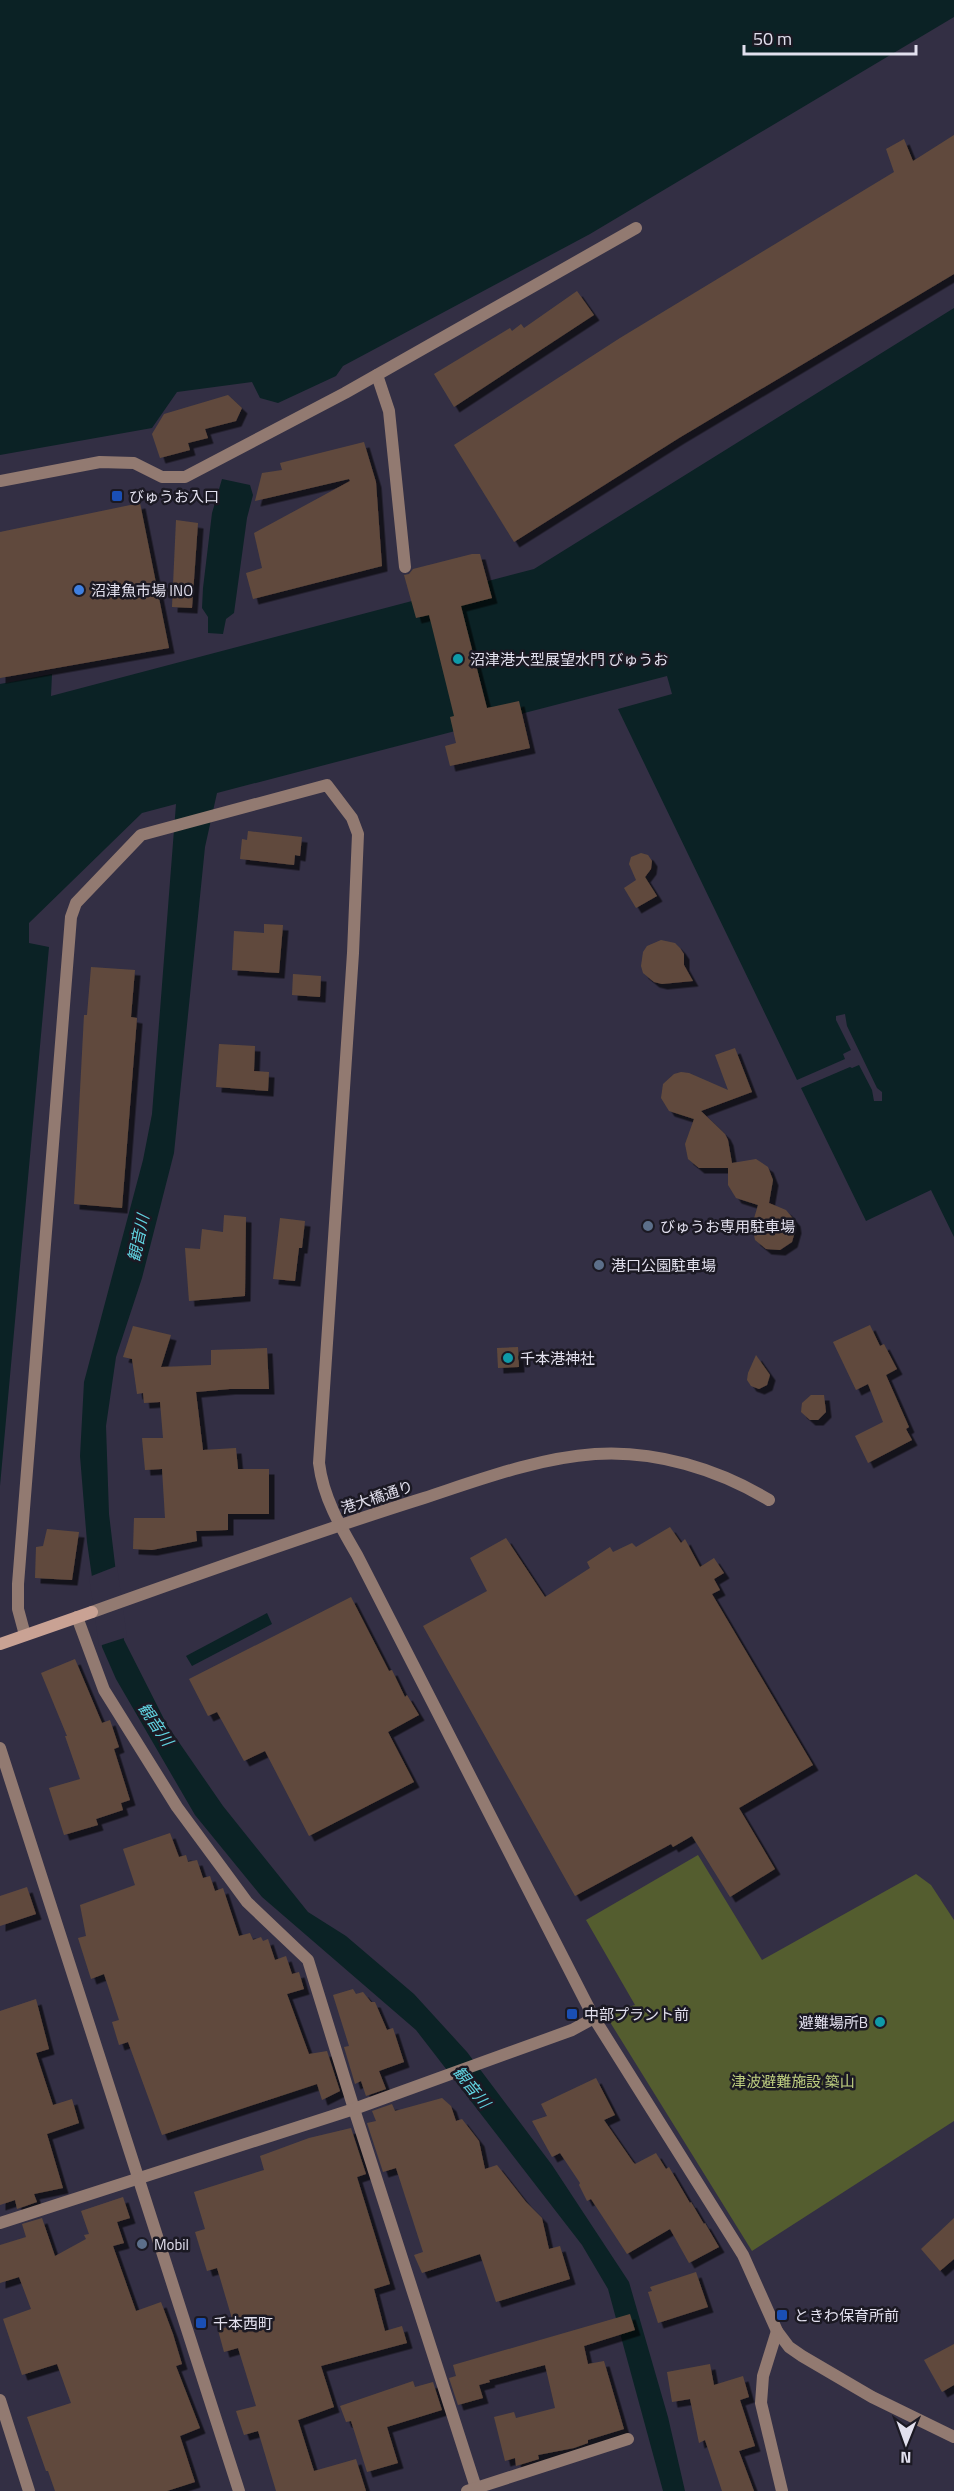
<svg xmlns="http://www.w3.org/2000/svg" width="954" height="2491" font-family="'Titillium Web','Noto Sans JP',sans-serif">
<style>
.green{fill:#545d2f}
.water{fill:#0b2225}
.pier{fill:#332f44}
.building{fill:#604a3c;filter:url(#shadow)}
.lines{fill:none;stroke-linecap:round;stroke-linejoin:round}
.minor{stroke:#927a71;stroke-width:12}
.tertiary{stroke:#927a71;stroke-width:12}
.secondary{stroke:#c9a294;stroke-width:12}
.transit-dot{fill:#1a4fb4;stroke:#1b1923;stroke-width:2}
.shop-dot{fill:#3f7fe0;stroke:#1b1923;stroke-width:2}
.culture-dot{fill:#0f9aa8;stroke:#1b1923;stroke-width:2}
.service-dot{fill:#5c6f8a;stroke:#1b1923;stroke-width:2}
.labels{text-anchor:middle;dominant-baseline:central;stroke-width:5;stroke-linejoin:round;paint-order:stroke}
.poi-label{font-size:15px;fill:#e2e0ee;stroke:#1b1923;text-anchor:start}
.street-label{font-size:15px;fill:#e2e0ee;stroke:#1b1923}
.park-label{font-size:15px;fill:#bfcf80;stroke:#1b1923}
.water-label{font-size:16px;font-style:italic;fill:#60d2e0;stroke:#1b1923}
</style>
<defs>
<filter id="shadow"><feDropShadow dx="5.5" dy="5.5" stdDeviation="0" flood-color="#0009"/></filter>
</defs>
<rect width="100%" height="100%" fill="#332f44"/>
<path class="green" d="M698 1855 762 1960 916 1874 931 1885 954 1920V2121L752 2251 605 2014 635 2005 586 1920Z"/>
<g class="water">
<path d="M0 0H954V17L590 234 343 366 336 376 278 403 260 398 252 382 177 392 152 428 0 455Z"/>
<path d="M954 308V1237L931 1190 866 1221 801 1088 850 1067 852 1068 859 1065 872 1090 874 1101H882V1092L877 1088 847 1026 845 1014 836 1016V1020L851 1050 843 1054 845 1059 797 1080 618 709 672 694 667 676 217 793 205 847 174 1153 142 1278 116 1357 106 1426 109 1514 124 1640 167 1725 223 1806 308 1912 346 1936 414 1994 467 2052 552 2165 629 2282 668 2417 685 2491H663L608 2289 582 2245 416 2030 262 1897 195 1815 116 1679 102 1647 87 1542 80 1456 84 1382 143 1160 152 1114 176 804 142 813 29 923V943L49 947 0 1486V684L52 674 51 696 534 569Z"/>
<path d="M222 479 250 485 253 495 247 518 234 613 226 619 223 634 208 633V617L202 608 203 588 212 513Z"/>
<path d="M267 1613 272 1624 192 1666 186 1656Z"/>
</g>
<path class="pier" d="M117 1566 127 1637 99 1646 89 1577Z"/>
<g class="building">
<path d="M954 135V274L679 438 514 542 454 445 620 338 894 172 886 149 904 139 913 161Z"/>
<path d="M577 291 594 315 454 407 434 374 510 328 512 331 521 324 524 328Z"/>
<path d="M228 395 242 408 236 421 205 429 208 438 188 443 190 450 160 458 152 434 164 414Z"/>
<path d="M364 442 376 482 382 566 253 599 246 573 262 568 254 533 350 481 349 479 255 501 262 473 282 470 280 463Z"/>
<path d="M140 503 169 648 0 678V532Z"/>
<path d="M176 520 198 523 192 608 172 607Z"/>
<path d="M472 554H480L492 598 461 606 487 708 519 701 530 748 450 766 445 746 456 743 450 717 454 716 429 615 416 618 404 575 409 574 413 569Z"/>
<path d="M248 831 302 837 300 856 295 855 294 865 240 859 242 839 247 840Z"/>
<path d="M641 853 648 855 652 861 651 869 645 877 657 896 636 908 624 888 636 880 629 864 631 857Z"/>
<path d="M264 924 283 925 279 973 232 970 234 931 264 933Z"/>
<path d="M661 940 675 943 680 948 684 954V965L693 981 662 984 654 982 643 973 641 966 643 952 647 946Z"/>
<path d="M91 967 135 970 131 1017 137 1018 122 1208 74 1204 84 1015H87Z"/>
<path d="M293 974 321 976 320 997 292 995Z"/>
<path d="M219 1044 255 1046 254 1071 269 1072 268 1091 216 1087Z"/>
<path d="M735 1048 752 1092 701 1111 725 1134 728 1140 732 1163 756 1159 768 1167 773 1180 769 1203 786 1210 795 1221 796 1228 792 1242 780 1250 766 1249 755 1240 752 1225 758 1205 736 1198 728 1185V1168H699L688 1159 685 1144 694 1119 669 1111 661 1098 663 1084 674 1074 681 1072 689 1073 728 1090 715 1055Z"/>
<path d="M224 1215 246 1217 245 1296 189 1301 185 1248 200 1249 202 1229 223 1232Z"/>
<path d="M280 1218 305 1221 302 1248H299L295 1281 273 1279Z"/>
<path d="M870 1325 880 1346 884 1344 897 1369 886 1375 909 1427 906 1429 912 1440 868 1463 855 1436 883 1422 868 1384 856 1390 833 1342Z"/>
<path d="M133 1326 171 1335 161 1367 211 1365V1350L267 1348 269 1389H230L196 1392 203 1450 236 1448 238 1469H269V1514H228V1530L196 1531 197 1541 152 1550 133 1549 134 1518H165L162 1469 145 1470 142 1438H163L160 1402 144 1403 143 1393 137 1394 132 1359 123 1357Z"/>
<path d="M518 1347 519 1367 498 1368 497 1348Z"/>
<path d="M756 1355 770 1375 767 1385 759 1389 751 1386 747 1380 748 1373Z"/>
<path d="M811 1395H824L826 1412 818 1420H810L801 1412 802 1403Z"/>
<path d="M670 1527 681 1543 685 1539 700 1567 714 1558 724 1573 714 1579 720 1590 712 1594 813 1765 739 1808 775 1869 730 1897 692 1836 673 1847 671 1844 575 1896 423 1626 487 1591 470 1558 506 1538 545 1597 590 1568 587 1562 610 1547 613 1552 632 1543 636 1547Z"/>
<path d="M47 1529 79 1532 72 1580 35 1578 36 1547 43 1546Z"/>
<path d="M351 1597 389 1671 392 1670 405 1697 407 1695 419 1715 388 1732 414 1782 309 1836 265 1751 244 1761 217 1712 208 1716 189 1679Z"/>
<path d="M75 1659 102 1723 110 1720 119 1747 114 1749 130 1800 121 1803 123 1810 96 1819 98 1825 64 1835 49 1788 80 1779 65 1736H67L41 1673Z"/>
<path d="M170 1833 179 1857 186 1855 188 1862 197 1860 203 1878 210 1876 215 1891 223 1888 239 1936 250 1933 253 1940 261 1937 263 1941 268 1939 275 1960 286 1956 292 1974 299 1972 304 1989 287 1994 309 2054 327 2051 340 2091 322 2100 317 2084 162 2135 128 2042 119 2045 112 2022 119 2020 104 1974 91 1979 78 1938 86 1936 80 1905 135 1885 123 1849Z"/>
<path d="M27 1887 36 1914 0 1926V1896Z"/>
<path d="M353 1989 356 1994 363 1992 371 2002H375L387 2030 393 2028 404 2062 379 2071 386 2089 366 2096 361 2081 355 2084 344 2047 349 2046 333 1995Z"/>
<path d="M36 1999 49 2049 36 2053 53 2105 72 2099 79 2123 47 2134 63 2188 34 2194 37 2202 17 2209 15 2200 0 2205V2011Z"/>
<path d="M596 2078 615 2115 604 2120 633 2162 635 2164 656 2153 666 2169 669 2167 690 2203 691 2202 704 2224 705 2223 719 2247 689 2263 670 2229 627 2254 591 2199 587 2201 579 2185 580 2183 560 2153 552 2157 532 2121 547 2116 541 2104Z"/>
<path d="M442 2098 451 2106 456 2121 462 2119 479 2141 485 2169 497 2165 526 2202 542 2218 549 2249 560 2246 570 2279 496 2302 480 2254 422 2273 414 2255 423 2252 396 2168 383 2172 367 2123 376 2121 372 2111 392 2104 395 2111Z"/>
<path d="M351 2128 366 2174 357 2177 390 2284 374 2289 385 2331 402 2326 407 2343 321 2366 334 2407 298 2420 314 2471 356 2459 366 2491H276L258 2431 244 2435 236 2411 256 2406 238 2348 224 2352 218 2330 230 2326 229 2323 233 2322 217 2268 207 2271 195 2232 205 2229 194 2192 264 2170 260 2156 309 2138Z"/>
<path d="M123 2197 130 2218 117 2222 124 2243 113 2246 136 2311 161 2302 173 2334 182 2364 176 2366 200 2428 180 2436 195 2482 167 2491H55L48 2471H46L27 2417 71 2403 57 2364 22 2375 3 2319 31 2309 19 2277 0 2283V2245L26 2237 22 2224 42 2218 55 2256 86 2239 84 2235 89 2234 81 2211Z"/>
<path d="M954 2218V2259L940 2271 921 2249Z"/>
<path d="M696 2272 708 2307 658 2323 648 2292 652 2291 650 2287Z"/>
<path d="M630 2314 635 2330 584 2346 588 2364 604 2361 624 2429 588 2440V2443L574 2448 538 2455 539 2459 516 2466 515 2458 505 2461 494 2417 514 2412 516 2418 555 2408 545 2365 489 2380 490 2382 479 2385 483 2398 458 2405 449 2378 456 2376 453 2365Z"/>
<path d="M954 2344V2385L942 2392 924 2360Z"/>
<path d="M710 2364 714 2385 743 2376 749 2397 740 2400 755 2446 739 2451 754 2491H722L705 2440 699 2443 690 2399 672 2402 667 2372Z"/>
<path d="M413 2381 415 2387 433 2382 442 2410 387 2427 398 2463 367 2472 351 2421 346 2422 340 2406Z"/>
</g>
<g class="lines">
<g class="minor">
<path d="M377 375 389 411 405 567"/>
<path d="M0 481 100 462 134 463 162 477H185L345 393 636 228"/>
<path d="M77 1617 104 1690 177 1807 247 1902 308 1960 354 2109 477 2491"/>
<path d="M25 1635 18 1609V1584L71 917 76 903 141 835 327 785 352 818 358 834 353 953 319 1463C323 1497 340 1526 357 1555L594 2018 743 2255 777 2331 789 2347 802 2356 872 2397 954 2437"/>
<path d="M0 2223 354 2109 572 2030 594 2018"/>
<path d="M777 2331 763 2376 761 2403 782 2491"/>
<path d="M0 2400 29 2491"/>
<path d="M467 2491 628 2439"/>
</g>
<g class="tertiary">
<path d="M92 1612C202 1573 312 1533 424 1498 479 1480 537 1458 595 1454 655 1450 718 1469 769 1500"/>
<path d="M0 1748 239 2491"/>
</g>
<path class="secondary" d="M0 1644 92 1612"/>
</g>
<g class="transit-dot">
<rect x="111" y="490" width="12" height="12" rx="3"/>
<rect x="566" y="2008" width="12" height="12" rx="3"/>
<rect x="776" y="2309" width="12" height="12" rx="3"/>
<rect x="195" y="2317" width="12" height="12" rx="3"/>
</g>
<circle class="shop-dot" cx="79" cy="590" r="6"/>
<g class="culture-dot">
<circle cx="458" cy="659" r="6"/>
<circle cx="508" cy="1358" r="6"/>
<circle cx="880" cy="2022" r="6"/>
</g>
<g class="service-dot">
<circle cx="648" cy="1226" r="6"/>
<circle cx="599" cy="1265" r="6"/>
<circle cx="142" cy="2244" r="6"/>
</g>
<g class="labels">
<g class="poi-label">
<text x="129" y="496">びゅうお入口</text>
<text x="91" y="590">沼津魚市場 INO</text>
<text x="470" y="659">沼津港大型展望水門 びゅうお</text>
<text x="660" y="1226">びゅうお専用駐車場</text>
<text x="611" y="1265">港口公園駐車場</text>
<text x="520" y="1358">千本港神社</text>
<text x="584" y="2014">中部プラント前</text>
<text x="868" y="2022" text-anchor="end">避難場所B</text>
<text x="154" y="2244">Mobil</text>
<text x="794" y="2315">ときわ保育所前</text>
<text x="213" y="2323">千本西町</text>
</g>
<g class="street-label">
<text transform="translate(377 1497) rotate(-18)">港大橋通り</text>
</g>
<g class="park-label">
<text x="793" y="2081">津波避難施設 築山</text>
</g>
<g class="water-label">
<text transform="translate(138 1238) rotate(-78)">観音川</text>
<text transform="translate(156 1724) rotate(56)">観音川</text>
<text transform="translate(472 2087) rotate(51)">観音川</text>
</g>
</g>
<g transform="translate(906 2443) rotate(181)" stroke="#1b1923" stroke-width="4.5" paint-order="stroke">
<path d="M0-4.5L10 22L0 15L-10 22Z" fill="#e2e0ee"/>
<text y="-9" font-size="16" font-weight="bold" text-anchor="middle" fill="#e2e0ee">N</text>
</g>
<path d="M744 45v9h172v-9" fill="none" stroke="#e2e0ee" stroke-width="3"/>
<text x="753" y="45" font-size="18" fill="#e2e0ee" stroke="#1b1923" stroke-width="4.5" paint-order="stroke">50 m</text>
</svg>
